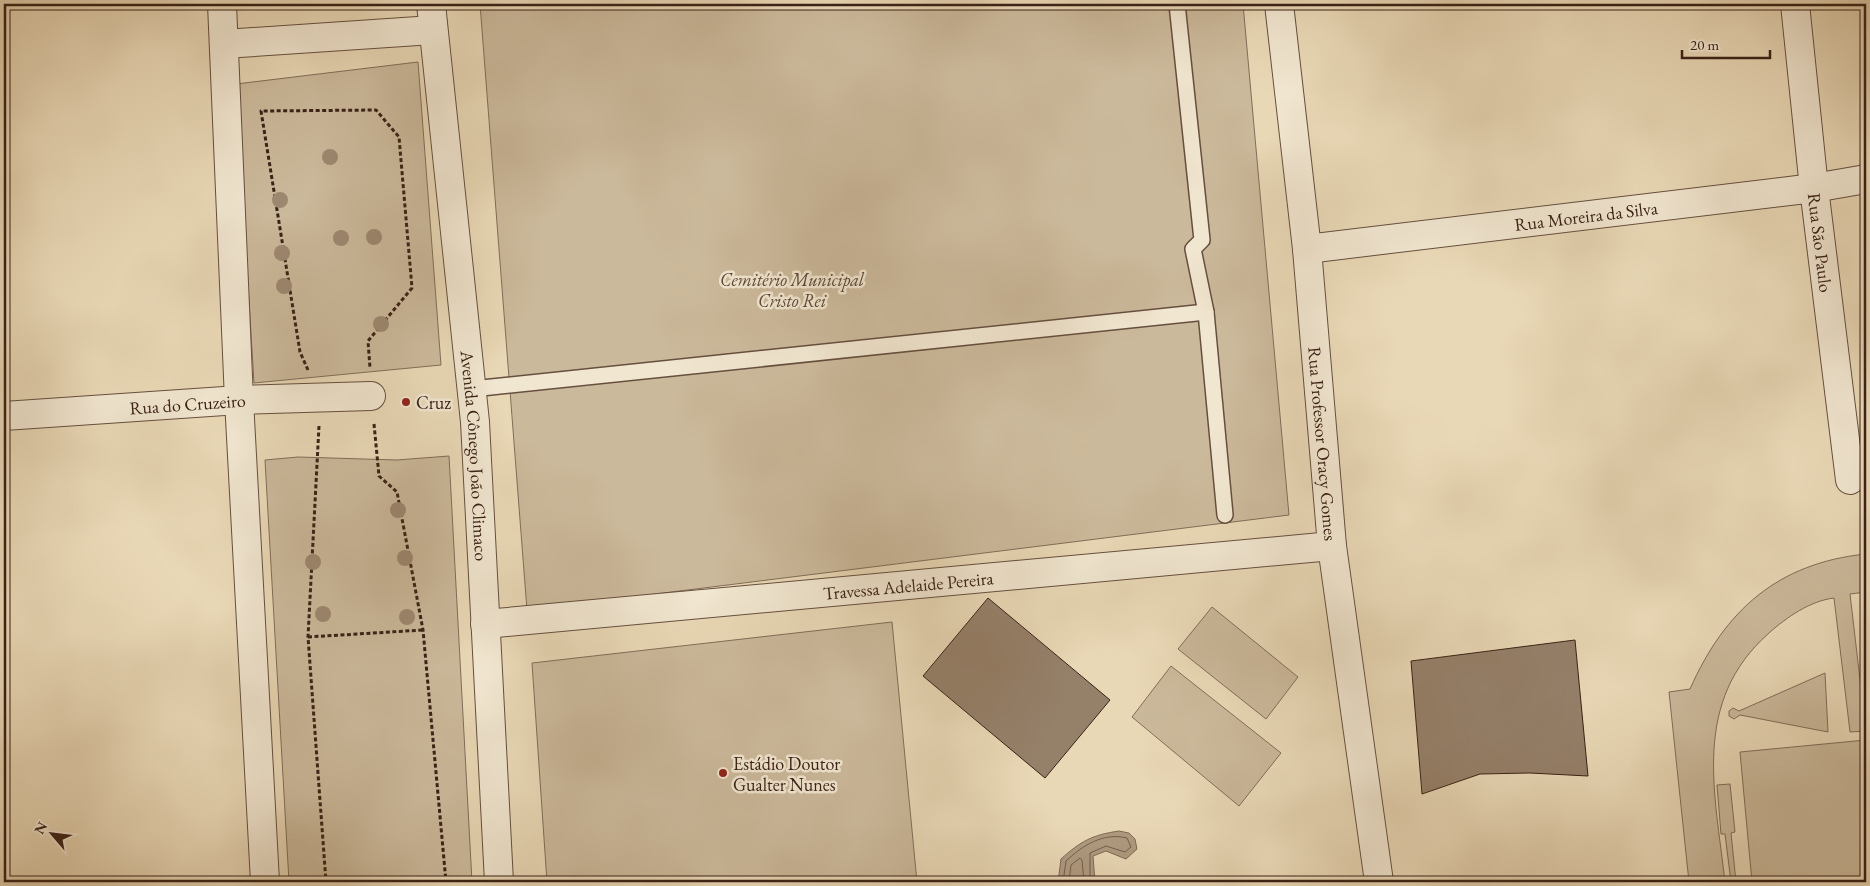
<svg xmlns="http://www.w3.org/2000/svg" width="1870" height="886" font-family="'EB Garamond',serif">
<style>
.green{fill:#cbb99b;stroke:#826d59}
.water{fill:#ae9a80;stroke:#806a56}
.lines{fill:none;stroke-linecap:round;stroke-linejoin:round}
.shore{stroke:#745e4c;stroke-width:1}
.building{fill:#95806a;stroke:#3a2117}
.service-casing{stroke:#664f3f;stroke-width:18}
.minor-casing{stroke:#664f3f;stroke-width:30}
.path{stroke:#3a2117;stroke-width:3;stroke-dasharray:4 2.5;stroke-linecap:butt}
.service{stroke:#f1e6d0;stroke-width:15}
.minor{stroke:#f1e6d0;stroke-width:28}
.tree{fill:#9d8871}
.poi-dot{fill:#8f2418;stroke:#f1e6d0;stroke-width:2}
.labels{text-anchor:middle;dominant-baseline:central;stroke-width:5;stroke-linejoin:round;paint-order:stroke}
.street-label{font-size:18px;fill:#3a2117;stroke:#f1e6d0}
.park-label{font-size:18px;font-style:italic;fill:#5e4738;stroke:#f1e6d0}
.poi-label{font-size:18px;fill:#3a2117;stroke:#f1e6d0;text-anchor:start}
</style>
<rect width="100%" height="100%" fill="#e9d8b6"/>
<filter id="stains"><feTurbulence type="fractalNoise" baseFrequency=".004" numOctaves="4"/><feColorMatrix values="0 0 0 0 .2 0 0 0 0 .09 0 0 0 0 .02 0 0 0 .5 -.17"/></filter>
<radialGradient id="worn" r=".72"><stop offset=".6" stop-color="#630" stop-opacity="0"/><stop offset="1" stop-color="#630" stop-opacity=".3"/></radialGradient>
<g class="green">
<path d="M480 4H1243L1289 515 527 610Z"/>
<path d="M418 62 441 365 254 383 236 84Z"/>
<path d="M449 456 472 882H289L265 460 298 457 397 460Z"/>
<path d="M1866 554V592L1850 594 1866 731 1850 732 1834 598C1810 601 1787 617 1769 633 1691 702 1715 792 1725 882H1689L1669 692 1690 689C1725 610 1778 563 1866 554Z"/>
<path d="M1212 607 1298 677 1266 719 1178 649Z"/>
<path d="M892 622 917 882H547L532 663Z"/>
<path d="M1171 666 1281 753 1239 806 1132 717Z"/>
<path d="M1825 673 1828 732 1740 715 1734 719 1729 716V711L1733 708 1739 711Z"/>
<path d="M1866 740V882H1752L1740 752Z"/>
<path d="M1730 784 1735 832 1731 833 1736 882H1731L1725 834H1721L1717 785Z"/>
</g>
<path class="water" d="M1119 831 1129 833 1135 839 1137 849 1126 859 1106 851 1093 856 1095 882H1058L1061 859C1081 841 1092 835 1119 831Z"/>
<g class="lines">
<g class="shore">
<path d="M1063 882 1066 861C1082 846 1103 832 1127 838L1131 847 1125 852 1106 846 1090 853V882"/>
<path d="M1069 882 1071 865 1080 858 1082 860 1084 882"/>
</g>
</g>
<g class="building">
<path d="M988 598 1110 700 1045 778 923 676Z"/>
<path d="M1575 640 1588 776 1530 773 1480 774 1422 794 1411 661Z"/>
</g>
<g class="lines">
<defs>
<g id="service">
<path d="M1177 4 1202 240 1193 249 1206 312 1225 515"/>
<path d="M472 389 1206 312"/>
</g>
<g id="minor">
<path d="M222 4 239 400 265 882"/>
<path id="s1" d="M431 4 475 422 499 882"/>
<path id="s2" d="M1279 4 1307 249 1332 546 1379 882"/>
<path id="s3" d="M1795 4 1814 188 1850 480"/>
<path d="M224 44 433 30"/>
<path id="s4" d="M1307 249 1814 188 1866 179"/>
<path id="s5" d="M4 416 239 400 371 396"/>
<path id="s6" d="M485 624 1332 546"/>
</g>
</defs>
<use href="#service" class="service-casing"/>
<use href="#minor" class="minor-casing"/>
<g class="path">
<path d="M308 370 300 352 261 111 376 110 399 137 412 288 368 341 370 368"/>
<path d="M374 424 379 476 397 492 423 630 446 882"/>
<path d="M319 426 308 637 326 882"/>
<path d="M308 637 423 630"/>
</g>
<use href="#service" class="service"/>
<use href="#minor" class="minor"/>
</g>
<g class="tree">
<circle cx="330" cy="157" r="8"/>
<circle cx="280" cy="200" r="8"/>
<circle cx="374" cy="237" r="8"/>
<circle cx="341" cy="238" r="8"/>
<circle cx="282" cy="253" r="8"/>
<circle cx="284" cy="286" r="8"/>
<circle cx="381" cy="324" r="8"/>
<circle cx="398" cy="510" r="8"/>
<circle cx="405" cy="558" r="8"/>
<circle cx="313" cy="562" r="8"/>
<circle cx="323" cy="614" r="8"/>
<circle cx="407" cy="617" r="8"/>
</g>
<g class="poi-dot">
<circle cx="406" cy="402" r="5"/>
<circle cx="723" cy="773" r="5"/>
</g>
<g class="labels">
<g class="street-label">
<text stroke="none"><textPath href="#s4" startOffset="281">Rua Moreira da Silva</textPath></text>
<text stroke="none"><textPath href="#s3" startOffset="240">Rua São Paulo</textPath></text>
<text stroke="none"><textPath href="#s5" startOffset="184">Rua do Cruzeiro</textPath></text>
<text stroke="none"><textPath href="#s2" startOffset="442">Rua Professor Oracy Gomes</textPath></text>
<text stroke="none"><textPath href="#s1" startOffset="454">Avenida Cônego João Climaco</textPath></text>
<text stroke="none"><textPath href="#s6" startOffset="425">Travessa Adelaide Pereira</textPath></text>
</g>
<g class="park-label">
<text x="792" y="279">Cemitério Municipal<tspan x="792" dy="21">Cristo Rei</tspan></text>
</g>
<g class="poi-label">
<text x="416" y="402">Cruz</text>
<text x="733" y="763">Estádio Doutor<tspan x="733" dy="21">Gualter Nunes</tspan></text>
</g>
</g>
<rect width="1870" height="886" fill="none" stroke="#e9d8b6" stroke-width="20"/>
<rect x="5" y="5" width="1860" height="876" fill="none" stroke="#3a2117" stroke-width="2.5"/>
<rect x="10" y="10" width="1850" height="866" fill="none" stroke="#3a2117"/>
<g transform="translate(52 834) rotate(298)" stroke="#f1e6d0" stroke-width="4" paint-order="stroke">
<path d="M0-4L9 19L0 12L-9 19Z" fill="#3a2117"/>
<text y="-8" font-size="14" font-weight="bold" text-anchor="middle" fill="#3a2117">N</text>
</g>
<path d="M1682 50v8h88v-8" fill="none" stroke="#3a2117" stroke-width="2.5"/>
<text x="1690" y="50" font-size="15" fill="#3a2117" stroke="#f1e6d0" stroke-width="4" paint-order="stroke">20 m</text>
<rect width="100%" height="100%" filter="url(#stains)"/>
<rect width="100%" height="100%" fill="url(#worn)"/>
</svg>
